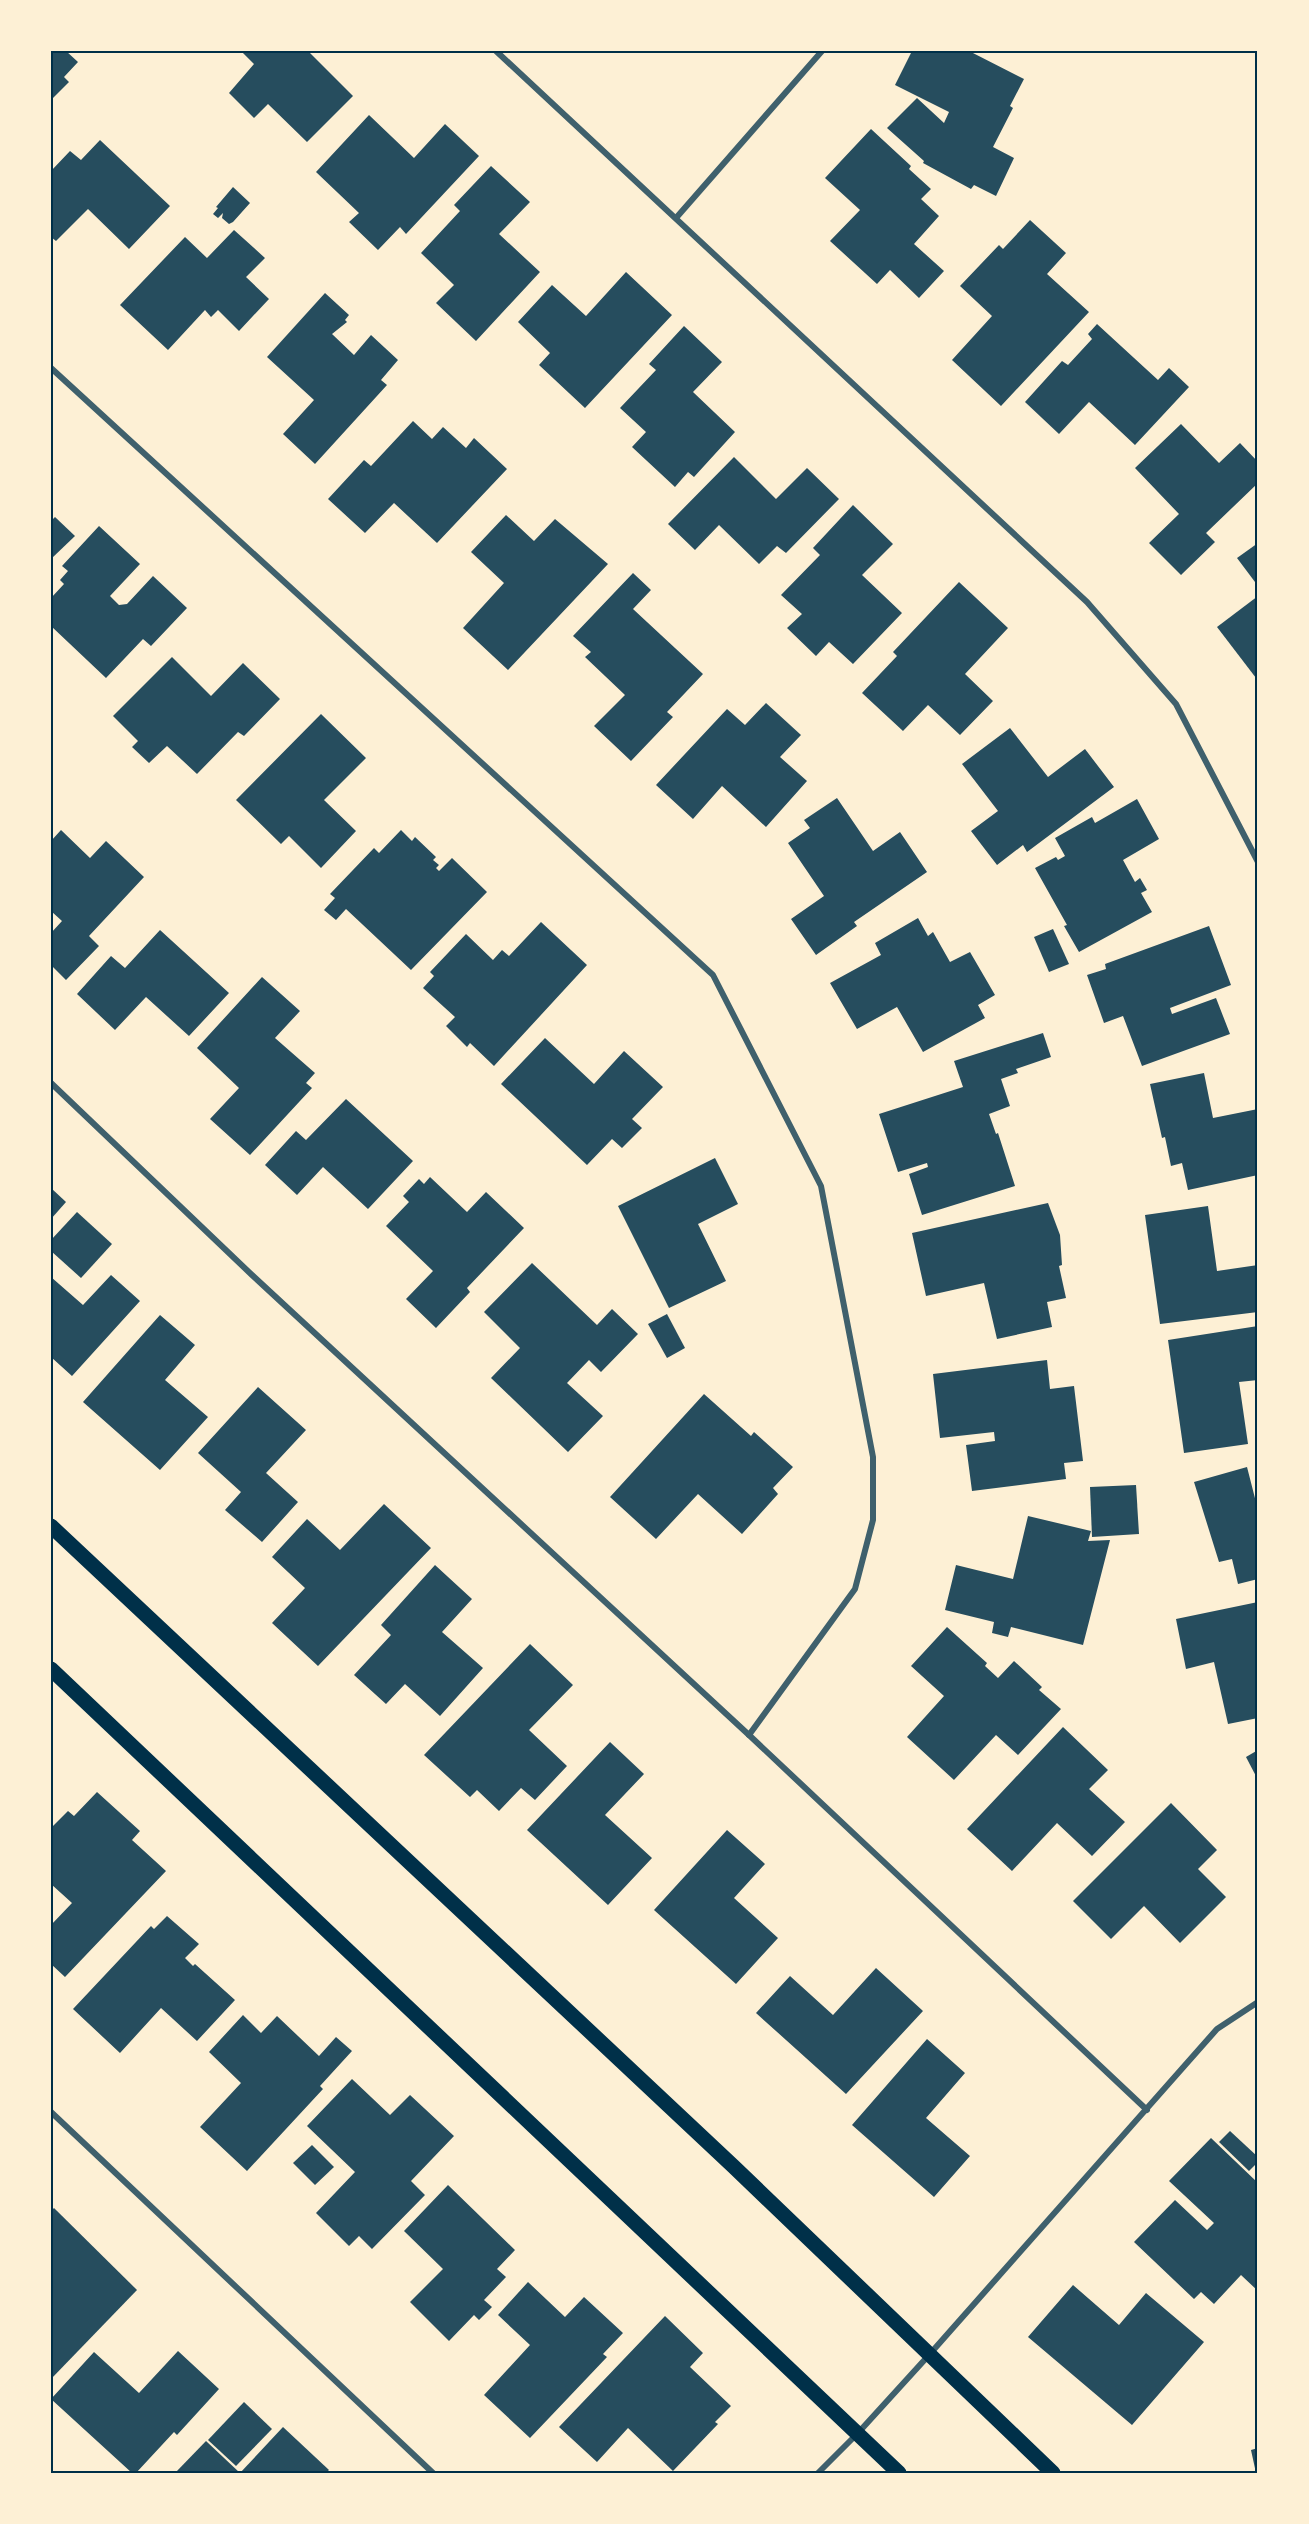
<svg xmlns="http://www.w3.org/2000/svg" width="1309" height="2524" font-family="'Roboto Condensed',sans-serif">
<style>
.building{fill:#264d5e}
.lines{fill:none;stroke-linecap:round;stroke-linejoin:round}
.minor{stroke:#3f606c;stroke-width:6}
.primary{stroke:#003049;stroke-width:15}
.neatline{fill:none;stroke:#003049;stroke-width:2}
</style>
<rect width="100%" height="100%" fill="#fdf0d5"/>
<g class="building">
<path d="M51 51H66L78 62 64 77 69 82 51 100Z"/>
<path d="M241 51H308L353 96 307 142 268 104 254 118 229 93 254 64Z"/>
<path d="M912 51H969L1024 79 1010 106 1013 108 993 147 1014 158 996 196 974 185 971 189 923 163 924 161 887 128 917 98 944 123 949 112 895 85Z"/>
<path d="M369 115 414 158 445 124 479 156 406 234 400 227 378 250 349 222 359 213 316 172Z"/>
<path d="M871 129 911 166 909 169 931 189 921 199 939 216 914 244 944 271 919 298 890 270 877 284 830 241 860 210 825 178Z"/>
<path d="M100 140 170 206 129 249 88 209 56 241 51 237V171L70 151 81 160Z"/>
<path d="M491 166 530 202 499 234 540 272 476 341 436 303 454 285 421 253 460 211 454 205Z"/>
<path d="M233 187 250 203 233 222 229 224 222 218 223 213 218 218 213 214 218 208 216 207Z"/>
<path d="M1030 220 1066 253 1047 274 1089 312 1001 406 952 360 992 316 960 286 999 245 1003 249Z"/>
<path d="M234 230 265 258 246 277 269 299 239 331 218 310 211 317 205 310 168 350 120 305 185 237 207 258Z"/>
<path d="M626 272 672 315 585 408 539 365 550 353 518 322 552 285 586 316Z"/>
<path d="M325 293 349 315 345 320 347 322 332 334 354 355 371 335 398 360 381 380 387 385 315 464 283 434 314 400 267 357Z"/>
<path d="M1097 324 1158 380 1169 368 1189 387 1135 445 1089 402 1059 434 1025 402 1062 361 1068 365 1092 339 1088 334Z"/>
<path d="M684 326 722 362 693 392 735 432 694 477 688 472 675 487 632 447 646 432 620 408 656 370 649 364Z"/>
<path d="M413 421 432 439 443 427 466 448 474 438 507 469 437 543 394 503 365 533 328 499 364 460 371 466Z"/>
<path d="M1181 424 1219 463 1240 443 1258 462V483L1206 533 1215 542 1181 575 1149 543 1179 514 1135 468Z"/>
<path d="M734 457 776 499 807 468 839 499 786 553 777 546 759 564 719 525 695 550 668 524Z"/>
<path d="M853 505 893 544 862 575 902 613 853 664 829 642 816 656 787 628 802 614 781 595 820 555 813 548Z"/>
<path d="M506 515 534 541 555 519 608 564 508 670 463 628 504 583 471 552Z"/>
<path d="M55 517 75 536 51 559V521Z"/>
<path d="M99 526 140 564 110 596 119 605 127 604 153 576 187 608 151 646 143 639 106 678 51 626V598L64 584 60 580 68 571 62 566Z"/>
<path d="M1258 543V586L1237 558Z"/>
<path d="M633 573 651 590 633 609 703 674 667 712 673 717 631 761 594 726 625 695 585 657 591 652 573 636Z"/>
<path d="M959 582 1008 628 965 674 993 701 960 735 928 705 903 731 862 693 897 656 893 652Z"/>
<path d="M1258 596V676L1256 678 1217 627Z"/>
<path d="M172 657 211 696 243 663 280 699 244 736 238 732 197 774 167 746 149 763 132 747 138 741 113 716Z"/>
<path d="M766 703 801 735 780 757 807 781 766 827 722 786 693 819 656 785 727 709 745 725Z"/>
<path d="M321 714 366 758 324 800 356 831 321 868 289 836 281 844 236 800Z"/>
<path d="M1010 728 1048 777 1085 749 1114 787 1027 852 1023 845 997 865 971 831 998 811 962 764Z"/>
<path d="M837 798 873 851 900 832 927 872 854 922 857 926 816 955 791 919 824 896 788 843 810 828 804 820Z"/>
<path d="M1137 799 1159 839 1123 860 1135 882 1140 878 1147 890 1141 893 1152 912 1079 952 1064 926 1067 925 1035 868 1056 857 1058 860 1065 856 1055 838 1092 817 1095 823Z"/>
<path d="M61 830 90 858 106 841 144 877 89 936 99 946 66 980 51 965V933L62 921 51 911V841Z"/>
<path d="M401 830 412 841 415 837 436 857 433 860 439 865 436 868 439 871 452 858 487 892 411 970 346 909 336 920 324 910 335 898 330 894 374 848 379 853Z"/>
<path d="M918 918 928 936 933 932 950 962 970 952 995 995 978 1005 985 1018 923 1052 897 1007 857 1029 830 983 881 955 875 943Z"/>
<path d="M541 922 587 965 494 1066 470 1043 467 1047 446 1026 455 1017 423 988 434 976 430 972 466 934 493 960 502 950 509 956Z"/>
<path d="M1209 926 1231 985 1170 1008 1172 1014 1216 998 1230 1034 1142 1066 1123 1016 1104 1023 1087 975 1106 969 1105 964Z"/>
<path d="M1053 929 1069 964 1049 972 1034 937Z"/>
<path d="M160 930 229 993 189 1036 146 997 115 1030 77 994 111 956 125 968Z"/>
<path d="M262 977 300 1011 275 1038 315 1073 306 1083 312 1088 250 1155 210 1119 239 1088 197 1048Z"/>
<path d="M1043 1033 1051 1057 1016 1069 1018 1073 1001 1079 1010 1106 989 1114 996 1134 998 1133 1015 1186 922 1215 909 1174 928 1167 927 1163 898 1172 879 1114 963 1087 954 1061Z"/>
<path d="M545 1038 594 1084 624 1051 663 1087 632 1119 642 1128 622 1148 612 1139 587 1165 501 1084Z"/>
<path d="M1204 1073 1213 1118 1258 1109V1175L1188 1190 1182 1163 1171 1166 1165 1137 1162 1138 1150 1084Z"/>
<path d="M346 1099 413 1161 368 1209 323 1167 297 1195 265 1165 296 1131 306 1140Z"/>
<path d="M715 1158 738 1204 698 1224 726 1281 669 1308 618 1206Z"/>
<path d="M430 1177 467 1212 486 1192 524 1228 467 1288 470 1292 436 1328 406 1299 433 1271 386 1226 409 1202 403 1196 419 1179 424 1184Z"/>
<path d="M51 1188 66 1202 51 1219Z"/>
<path d="M1048 1203 1060 1235 1062 1265 1059 1266 1066 1298 1047 1302 1052 1327 997 1339 984 1283 926 1296 912 1233Z"/>
<path d="M1208 1206 1217 1271 1258 1265V1312L1160 1324 1145 1215Z"/>
<path d="M77 1212 112 1244 81 1278 51 1251V1240Z"/>
<path d="M532 1263 597 1325 612 1309 638 1334 601 1372 589 1360 567 1383 603 1416 568 1452 491 1378 520 1348 484 1312Z"/>
<path d="M111 1275 140 1301 72 1376 51 1357V1277L83 1305Z"/>
<path d="M667 1314 685 1348 667 1358 648 1324Z"/>
<path d="M160 1315 195 1345 165 1380 208 1417 160 1470 83 1402Z"/>
<path d="M1258 1326V1380L1239 1382 1248 1444 1184 1453 1168 1340Z"/>
<path d="M1047 1360 1050 1389 1074 1386 1083 1461 1064 1463 1066 1479 972 1491 966 1445 995 1441 994 1432 940 1438 933 1374Z"/>
<path d="M258 1387 306 1430 266 1473 298 1502 262 1542 225 1510 241 1492 198 1453Z"/>
<path d="M704 1394 751 1436 754 1432 793 1467 773 1488 778 1494 742 1534 698 1494 656 1539 610 1497Z"/>
<path d="M1247 1467 1258 1510V1579L1238 1584 1232 1559 1219 1562 1194 1482Z"/>
<path d="M1136 1485 1139 1534 1092 1537 1090 1487Z"/>
<path d="M384 1504 431 1548 318 1666 272 1623 305 1588 272 1557 307 1519 340 1550Z"/>
<path d="M1028 1516 1091 1531 1088 1541 1110 1540 1083 1645 1011 1627 1008 1637 992 1633 994 1622 945 1610 956 1565 1013 1579Z"/>
<path d="M435 1565 472 1599 442 1632 483 1668 440 1716 405 1684 386 1704 354 1675 391 1635 381 1625Z"/>
<path d="M1258 1602V1718L1228 1724 1214 1662 1186 1669 1176 1619Z"/>
<path d="M947 1627 987 1663 985 1666 998 1678 1014 1661 1042 1687 1039 1690 1061 1709 1018 1755 996 1735 954 1780 907 1737 944 1696 911 1666Z"/>
<path d="M530 1644 573 1685 529 1730 567 1766 535 1800 521 1788 499 1811 477 1790 470 1797 424 1755Z"/>
<path d="M1063 1727 1108 1770 1089 1789 1125 1822 1092 1856 1057 1823 1012 1871 967 1829Z"/>
<path d="M610 1742 644 1774 605 1815 652 1858 608 1905 527 1830Z"/>
<path d="M1258 1750V1780L1246 1757Z"/>
<path d="M97 1792 140 1831 132 1840 166 1871 65 1977 51 1964V1925L72 1903 51 1884V1828L68 1811 74 1816Z"/>
<path d="M1171 1803 1217 1850 1198 1869 1226 1897 1180 1943 1144 1906 1111 1939 1073 1901Z"/>
<path d="M727 1830 765 1864 734 1898 778 1938 736 1984 654 1910Z"/>
<path d="M167 1916 199 1944 185 1958 193 1966 195 1964 235 2000 197 2041 161 2008 120 2053 73 2009 151 1926 154 1929Z"/>
<path d="M876 1968 923 2011 846 2094 756 2013 790 1976 833 2015Z"/>
<path d="M243 2015 261 2033 277 2016 319 2056 336 2037 352 2051 320 2086 323 2089 247 2171 200 2127 241 2083 209 2052Z"/>
<path d="M927 2039 965 2073 926 2118 970 2156 934 2197 852 2125Z"/>
<path d="M352 2079 390 2115 410 2095 454 2136 411 2181 425 2195 372 2249 359 2236 349 2246 316 2213 355 2172 307 2126Z"/>
<path d="M1230 2131 1258 2157V2162L1249 2171 1219 2142Z"/>
<path d="M1211 2138 1258 2183V2291L1241 2275 1214 2304 1201 2292 1194 2299 1134 2242 1175 2200 1207 2230 1214 2223 1169 2181Z"/>
<path d="M312 2145 334 2167 315 2185 293 2163Z"/>
<path d="M448 2185 515 2250 497 2269 506 2277 484 2300 492 2307 479 2320 474 2315 449 2341 410 2302 443 2269 404 2231Z"/>
<path d="M54 2208 137 2290 51 2379V2211Z"/>
<path d="M528 2282 565 2317 584 2297 623 2333 603 2354 607 2357 530 2438 484 2395 530 2345 498 2315Z"/>
<path d="M1073 2285 1119 2325 1146 2293 1204 2342 1132 2425 1028 2337Z"/>
<path d="M665 2316 703 2353 690 2367 731 2406 715 2422 718 2424 673 2471 628 2428 597 2462 559 2427Z"/>
<path d="M178 2351 219 2389 177 2435 174 2432 136 2473H132L51 2399 94 2352 139 2393Z"/>
<path d="M244 2402 272 2429 236 2466 208 2440Z"/>
<path d="M283 2427 329 2470 326 2473H240Z"/>
<path d="M206 2441 240 2473H175Z"/>
<path d="M1258 2448V2473H1256L1251 2450Z"/>
</g>
<g class="lines">
<g class="minor">
<path d="M496 51 1087 602 1176 704 1258 862"/>
<path d="M676 218 822 51"/>
<path d="M51 368 713 975 821 1186 873 1457V1520L855 1589 749 1735"/>
<path d="M51 1083 252 1275 749 1735 1147 2110"/>
<path d="M51 2112 433 2473"/>
<path d="M818 2473 858 2433 929 2355 1217 2029 1258 2002"/>
</g>
<g class="primary">
<path d="M51 1526 733 2166 1053 2473"/>
<path d="M51 1669 899 2473"/>
</g>
</g>
<rect width="1309" height="2524" fill="none" stroke="#fdf0d5" stroke-width="105"/>
<rect x="52" y="52" width="1204" height="2420" class="neatline"/>
</svg>
